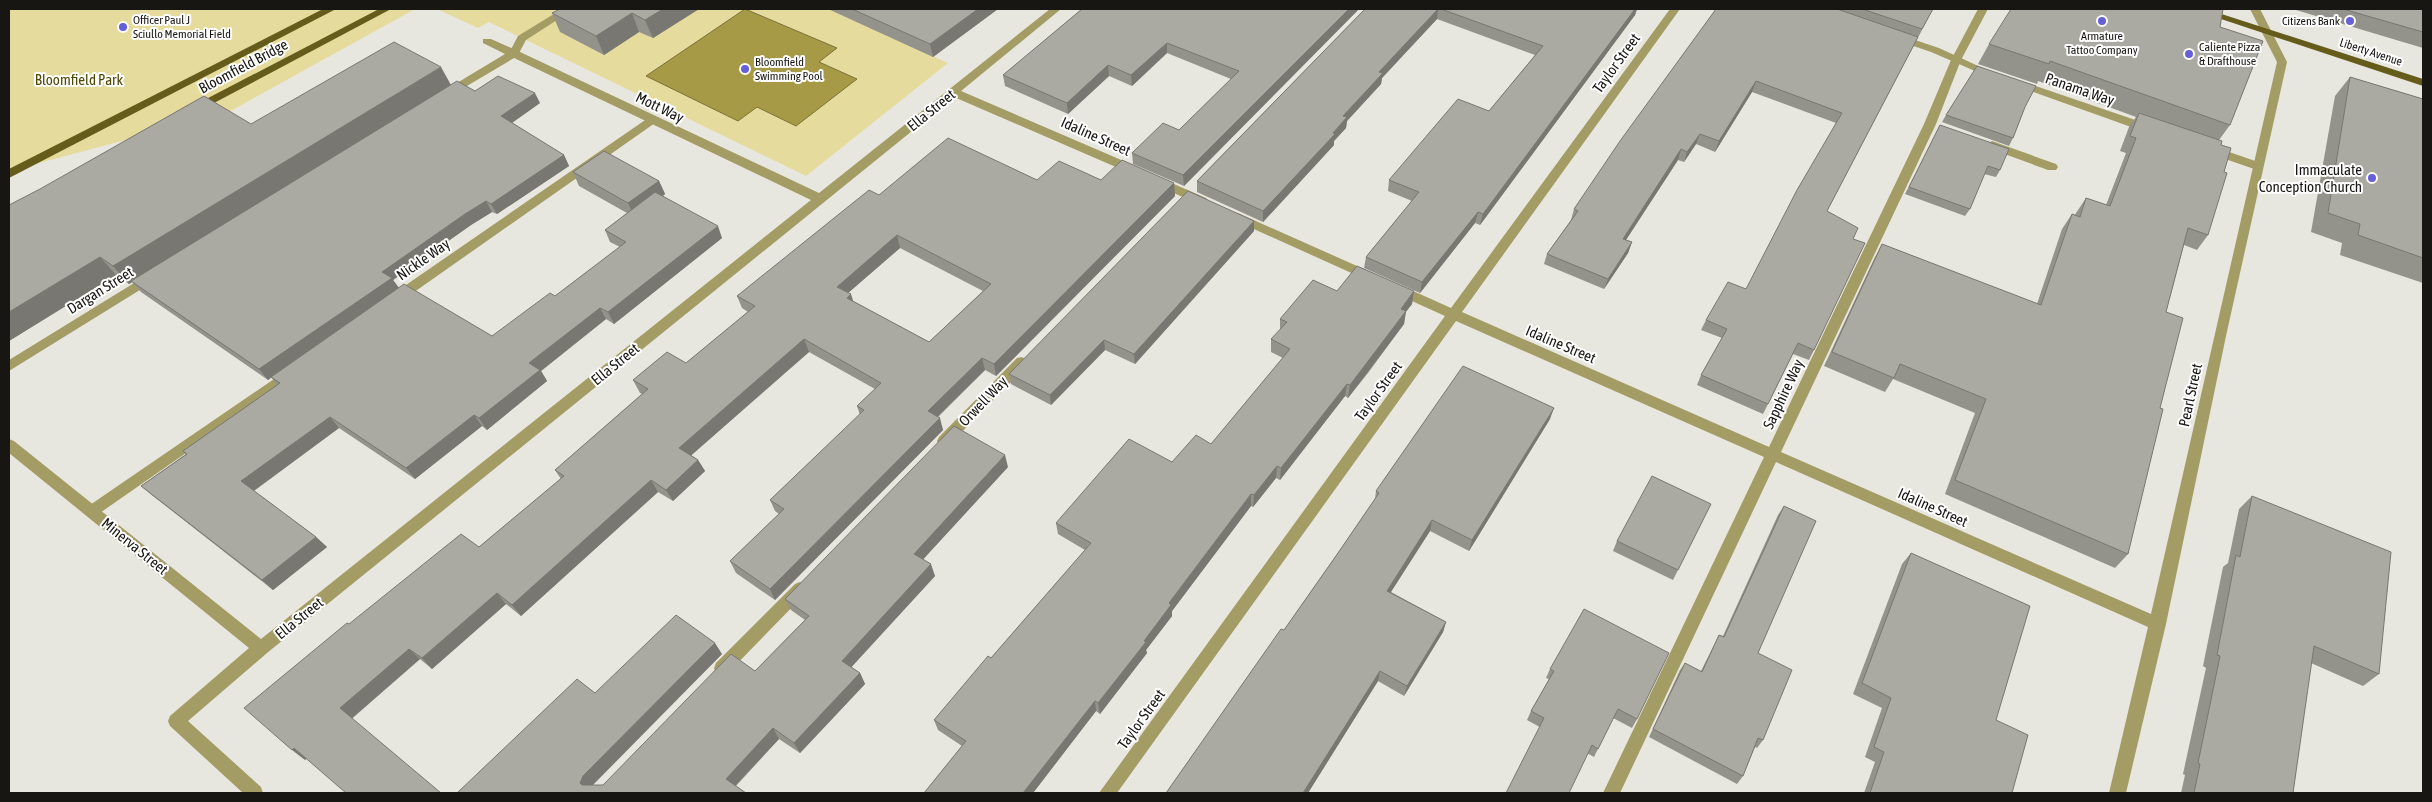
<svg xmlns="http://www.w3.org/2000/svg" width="2432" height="802" font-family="'Asap Condensed',sans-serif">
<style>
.green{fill:#e5db9c}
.water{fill:#a69a47;stroke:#7b7237}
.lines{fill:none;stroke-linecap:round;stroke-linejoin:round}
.service{fill:#a49c65;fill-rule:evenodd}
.minor{fill:#a49c65;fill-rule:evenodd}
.primary{fill:#655c1b;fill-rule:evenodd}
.wall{fill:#93928b;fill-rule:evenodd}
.shaded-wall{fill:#787771}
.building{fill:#abaaa2;stroke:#787771;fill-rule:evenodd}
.poi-dot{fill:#655fd9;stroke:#fff;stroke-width:2}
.labels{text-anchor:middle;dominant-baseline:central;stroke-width:4;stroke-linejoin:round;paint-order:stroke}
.far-poi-label{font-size:12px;fill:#171613;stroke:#fff;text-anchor:start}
.far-street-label{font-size:12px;fill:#171613;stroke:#fff}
.street-label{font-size:15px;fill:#171613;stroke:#fff}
.park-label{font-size:15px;fill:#504703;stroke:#fff}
.poi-label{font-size:15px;fill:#171613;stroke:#fff;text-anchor:end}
</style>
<rect width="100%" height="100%" fill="#e8e7df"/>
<g class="green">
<path d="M9 9H415L227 113 9 171Z"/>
<path d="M437 9H843L837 13 948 63 806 176 489 22 478 28Z"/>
</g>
<path class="water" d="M745 9 837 48 819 62 857 79 796 126 757 107 738 121 646 76Z"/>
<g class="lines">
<g class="service">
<path d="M562 9H574L526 40 518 55H510L509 53 518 36Z"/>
<path d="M1897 34 1939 48 1998 75 1993 78 1989 77 1931 52 1893 39V35Z"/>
<path d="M2018 80 2153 126 2155 129 2149 133 2145 132 2014 85V81Z"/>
<path d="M651 116 657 120 655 123 400 302H390L389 299 390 296Z"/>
<path d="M1992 141 2056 164 2058 167 2056 170H2048L1988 148 1986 145Z"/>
<path d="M2212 146 2261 163 2263 166 2257 170 2208 153 2206 150Z"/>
<path d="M290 368 297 373 295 377 97 515 92 517 87 515 85 511 87 507Z"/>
</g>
<g class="minor">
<path d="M1050 9H1061L961 91 1140 168 1142 171 1140 174H1132L954 97 267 653 188 721 261 787 263 793H243L170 726 168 721 170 716 249 648 9 453V439L14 441 261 639 811 200 514 58 450 96H442V92L505 54 483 43V39H491L518 51 819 193Z"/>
<path d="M1670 9H1680L1462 312 1769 447 1924 124 1951 60 1978 9H1988L1961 60 1936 124 1781 452 2151 614 2277 62 2250 9H2260L2287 62 2226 336 2166 624 2126 793H2109L2148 627 1776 462 1620 793H1603L1764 457 1456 321 1117 793H1099L1445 316 1392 292 1391 289 1392 286H1402L1451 308Z"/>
<path d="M1158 177 1206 198 1208 201 1206 204H1198L1154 184 1152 181 1154 178Z"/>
<path d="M1238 213 1375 274 1377 277 1371 282 1367 280 1234 220 1232 217Z"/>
<path d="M152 272 156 274 158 277 156 280 9 371V360Z"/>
<path d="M1022 357 1029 362 1027 366 949 445H939L937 441 939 437 1017 358Z"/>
<path d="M800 582 805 584 808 589 805 594 728 673 722 675 716 673 714 668 716 663 795 584Z"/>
</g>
<g class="primary">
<path d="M323 9H336L9 178V169Z"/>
<path d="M379 9H391L199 111 195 112 189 108Z"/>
<path d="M2191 9H2206L2423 79V86Z"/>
</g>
</g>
<g class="wall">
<path d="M699 9 653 38 639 32 604 55 560 32 552 13Z"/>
<path d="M828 9H998L933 57Z"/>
<path d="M1082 9H1359L1184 186 1133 164 1132 153 1179 130 1231 79 1167 53 1132 86 1109 76 1068 114 1005 86 1003 75Z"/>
<path d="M1365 9H1637L1635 15 1480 225 1475 223 1420 293 1364 268 1366 257 1412 201 1388 191 1389 180 1489 111 1535 55 1437 19 1382 78 1381 84 1347 121 1346 128 1334 141V145L1263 222 1197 192V181Z"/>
<path d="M1716 9H1933L1827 211 1853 239 1814 350 1809 360 1793 354 1763 414 1697 385 1701 375 1722 338 1701 330 1706 320 1746 289 1836 123 1752 92 1715 152 1696 144 1684 162 1678 160 1626 240 1632 242 1628 253 1604 289 1544 264 1547 254 1571 220 1574 209Z"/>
<path d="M2296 9H2423V48L2296 10Z"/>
<path d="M2220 27 2230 125 2219 140 2221 145 2208 235 2197 250 2184 245 2166 312 2160 408 2128 554 2115 568 1945 494 1975 413 1893 379 1885 392 1824 366 1874 259 1882 244 2037 304 2062 229 2072 214 2075 215 2076 213 2086 198 2106 205 2126 153 2120 151 2129 127 2136 117 2038 81 2037 84 1978 64 1989 44Z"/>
<path d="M2350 77 2423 99V283L2340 255 2342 243 2311 232 2335 96Z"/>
<path d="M451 85 475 91 540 103 512 123 564 155 569 166 497 214 492 212 471 225 393 280 399 288 492 336 555 296 620 247 610 242 605 230 627 213 579 186 573 172 659 181 665 194 663 196 722 238 614 324 606 319 541 371 547 381 487 430 482 426 415 479 339 428 254 491 316 537 327 547 273 590 153 496 141 486 186 454 183 451 277 385 271 377 268 380 141 292 132 282 129 284 116 275 9 341V205L251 124Z"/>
<path d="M2025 107 2013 138 2009 146 1942 122 1946 115Z"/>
<path d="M1940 125 2000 170 1996 177 1984 174 1970 209 1965 216 1905 194Z"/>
<path d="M1037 180H1101L1174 183 1175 196 996 376 985 370 938 417 943 430 775 600 736 573 730 561 779 514 775 511 770 500 860 415 857 406 875 389 809 352 691 455 698 460 705 471 673 501 658 492 521 616 506 604 432 669 420 659 305 760 349 624 479 547 561 479 555 470 642 394 640 393 633 380 686 363 748 312 742 308 737 296 879 195ZM900 248 983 291 929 342 853 301 848 293Z"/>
<path d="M1254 231 1135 364 1105 350 1051 405 1011 384 1009 374Z"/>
<path d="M1337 291H1414L1412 304 1406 311 1404 324 1368 373 1348 398 1345 396 1280 480 1276 478 1253 507 1251 506 1172 611V616L1146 650 1147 653 1100 714 1096 711 1033 793H924L962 746 938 730 934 720 991 658 1085 550 1058 534 1056 523 1172 462 1211 444 1283 358 1271 352V339L1280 330V319Z"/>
<path d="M1550 419 1469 551 1430 531 1391 592 1446 622 1443 632 1404 696 1378 681 1308 793H1166L1284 630 1338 553 1375 499 1376 491Z"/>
<path d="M1008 467 923 559 935 576 851 667 860 673 865 684 800 753 779 739 736 786 457 793 595 693 722 654 592 785H603L755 671 805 620 791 610 785 599Z"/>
<path d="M2252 496 2379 674 2363 686 2311 663 2293 793H2181L2185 775 2183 774 2206 668 2203 666 2223 567 2228 563 2239 509Z"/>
<path d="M1711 504 1673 580 1613 551 1617 541Z"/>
<path d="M1784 506 1758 653 1763 740 1757 748 1755 747 1743 776 1737 784 1649 737 1680 670 1685 663 1701 671 1719 635 1723 636 1778 515Z"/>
<path d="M1911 553 1996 720 2012 793H1864L1875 762 1865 757 1882 708 1853 694 1902 564Z"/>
<path d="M1550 669 1637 719 1632 728 1613 718 1594 757 1527 720 1531 711 1549 679 1546 678Z"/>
</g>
<g class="shaded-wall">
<path d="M663 9H699L653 38 645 20Z"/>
<path d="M978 9H998L933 57 930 44Z"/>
<path d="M1349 9H1359L1184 186 1183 175Z"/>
<path d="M1438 9 1437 19 1382 78 1381 84 1347 121 1346 128 1334 141V145L1263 222V211L1333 133 1343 116 1379 72Z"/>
<path d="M1635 9H1637L1635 15 1480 225 1483 214Z"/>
<path d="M632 13 639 32 604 55 596 36Z"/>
<path d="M1167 43V53L1132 86 1131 75Z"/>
<path d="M1108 65 1109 76 1068 114 1067 103Z"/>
<path d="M441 67 451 85 129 284 113 266Z"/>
<path d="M1756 81 1752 92 1715 152 1719 141Z"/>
<path d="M535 93 540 103 506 127 501 116Z"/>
<path d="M1700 134 1696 144 1684 162 1687 152Z"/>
<path d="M1681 149 1678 160 1620 249 1623 239Z"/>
<path d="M564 155 569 166 497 214 491 204Z"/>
<path d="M659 181 665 194 634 217 628 203Z"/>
<path d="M1174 183 1175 196 996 376 994 364Z"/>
<path d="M486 201 492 212 471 225 393 280 399 288 268 380 259 369 382 272 465 214Z"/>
<path d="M1478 212 1475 223 1420 293 1422 282Z"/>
<path d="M1254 221V231L1135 364 1134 354Z"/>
<path d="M718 226 722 238 614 324 608 312Z"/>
<path d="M897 235 900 248 841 299 837 287Z"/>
<path d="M1632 242 1628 253 1604 289 1608 279Z"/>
<path d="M100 257 116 275 9 341V312Z"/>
<path d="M1414 291 1412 304 1399 321 1401 309Z"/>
<path d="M851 294 855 307 847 298Z"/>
<path d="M600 308 606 319 541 371 547 381 487 430 479 418 529 363Z"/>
<path d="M1406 311 1404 324 1348 398 1350 385Z"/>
<path d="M804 339 809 352 686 460 679 448Z"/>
<path d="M1104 340 1105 350 1051 405 1050 395Z"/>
<path d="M982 358 985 370 931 423 928 411Z"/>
<path d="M1347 384 1345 396 1280 480 1281 468Z"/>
<path d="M1554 408 1550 419 1469 551 1472 540Z"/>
<path d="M474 415 482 426 415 479 406 468Z"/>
<path d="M330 417 339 428 252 492 241 481Z"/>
<path d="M940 418 943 430 775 600 770 589Z"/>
<path d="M1005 455 1008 467 918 565 914 554Z"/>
<path d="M698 460 705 471 673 501 666 490Z"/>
<path d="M1277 466 1276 478 1253 507 1254 495Z"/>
<path d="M651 480 658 492 521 616 512 605Z"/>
<path d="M1251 494V506L1172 611V616L1146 650 1147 653 1100 714 1098 703 1144 641 1169 603Z"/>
<path d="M1432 520 1430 531 1385 601 1387 591Z"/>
<path d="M316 537 327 547 273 590 262 580Z"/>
<path d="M931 564 935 576 847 672 842 661Z"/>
<path d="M497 593 506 604 432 669 422 658Z"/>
<path d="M1446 622 1443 632 1404 696 1407 686Z"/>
<path d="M715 643 722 654 592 786 589 792 580 783 583 776Z"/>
<path d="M409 649 420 659 352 718 340 708Z"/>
<path d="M1380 671 1378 681 1308 793H1303Z"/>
<path d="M860 673 865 684 800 753 794 743Z"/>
<path d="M1095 701 1096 711 1033 793H1023Z"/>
<path d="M773 728 779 739 733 788 726 779Z"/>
<path d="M294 748 307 758 305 760 292 750Z"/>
</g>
<g class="building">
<path d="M560 9H663L645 20 632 13 596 36 552 13Z"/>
<path d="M852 9H978L930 44Z"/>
<path d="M1082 9H1349L1183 175 1132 153 1163 123 1179 130 1239 71 1167 43 1131 75 1108 65 1067 103 1003 75Z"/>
<path d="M1365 9H1438L1379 72 1383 73 1343 116 1347 117 1333 133 1335 134 1263 211 1197 181Z"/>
<path d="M1441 9H1635L1483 214 1478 212 1422 282 1366 257 1419 192 1389 180 1458 99 1489 111 1543 46Z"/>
<path d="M1716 9H1837L1918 37 1827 211 1858 228 1853 239 1865 243 1814 350 1798 343 1768 404 1701 375 1727 329 1706 320 1728 282 1746 289 1797 190 1842 113 1756 81 1719 141 1700 134 1687 152 1681 149 1623 239 1632 242 1608 279 1547 254 1578 211 1574 209 1620 141Z"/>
<path d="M1862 9H1933L1922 29Z"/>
<path d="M2011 9H2223L2220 27 2263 41 2230 125 2050 61 2049 64 1989 44Z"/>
<path d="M2343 9H2423V32Z"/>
<path d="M394 42 441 67 113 266 100 257 9 312V205L40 189 204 96 251 124Z"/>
<path d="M1977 66 2036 86 2025 107 2013 138 1946 115Z"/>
<path d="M498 76 535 93 501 116 564 155 491 204 486 201 465 214 382 272 392 278 259 369 131 281 457 81 475 91Z"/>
<path d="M2350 77 2423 99V258L2358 235 2360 224 2328 213Z"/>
<path d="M2139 113 2222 141 2221 145 2231 148 2224 172 2227 173 2208 235 2188 228 2166 312 2183 318 2160 408 2163 409 2128 554 1955 480 1986 399 1900 364 1894 378 1832 352 1882 244 2041 305 2072 214 2080 217 2086 198 2110 206 2136 138 2130 136Z"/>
<path d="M1940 125 2009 149 2000 170 1988 166 1970 209 1909 187Z"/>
<path d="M948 138 1037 180 1059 161 1101 180 1122 160 1174 183 994 364 982 358 928 411 940 418 770 589 730 561 784 509 770 500 864 410 857 406 881 383 804 339 679 448 698 460 666 490 651 480 512 605 497 593 422 658 409 649 340 708 441 793H346L294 748 292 750 244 708 347 623 349 624 461 534 479 547 564 476 555 470 648 389 633 380 667 352 686 363 755 306 737 296 869 190 879 195ZM897 235 991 284 929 342 847 298 851 294 837 287Z"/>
<path d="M604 151 659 181 628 203 573 172Z"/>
<path d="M1188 191 1254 221 1134 354 1104 340 1050 395 1009 374Z"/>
<path d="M655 192 718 226 608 312 600 308 529 363 540 370 479 418 474 415 406 468 330 417 241 481 316 537 262 580 141 486 187 454 183 451 280 383 271 377 404 284 492 336 550 293 555 296 626 242 605 230Z"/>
<path d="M1357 266 1414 291 1401 309 1406 311 1350 385 1347 384 1281 468 1277 466 1254 495 1251 494 1169 603 1171 605 1144 641 1146 642 1098 703 1095 701 1023 793H924L966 741 934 720 988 656 991 658 1091 543 1056 523 1129 439 1172 462 1196 435 1211 444 1290 349 1271 339 1287 322 1280 319 1313 280 1337 291Z"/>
<path d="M1463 366 1554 408 1472 540 1432 520 1387 591 1446 622 1407 686 1380 671 1303 793H1166L1281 629 1284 630 1338 553 1379 493 1376 491Z"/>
<path d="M954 426 1005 455 914 554 931 564 842 661 860 673 794 743 773 728 726 779 746 793H457L577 679 595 693 676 615 715 643 583 776 580 783 582 785H603L731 654 755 671 809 616 785 599Z"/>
<path d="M1652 476 1711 504 1678 570 1617 541Z"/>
<path d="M2252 496 2391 552 2379 674 2314 646 2293 793H2194L2200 764 2198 763 2220 656 2217 655 2236 555 2240 557Z"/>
<path d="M1784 506 1816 521 1758 653 1792 670 1763 740 1758 738 1743 776 1653 729 1685 663 1702 672 1719 635 1724 637Z"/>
<path d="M1911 553 2030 606 1996 720 2028 735 2012 793H1870L1884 752 1874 747 1891 698 1862 683Z"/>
<path d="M1584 609 1669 653 1637 719 1618 709 1598 749 1592 745 1569 793H1506L1544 718 1531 711 1554 671 1550 669Z"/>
</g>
<g class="poi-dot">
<circle cx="2102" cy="21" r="5"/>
<circle cx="2350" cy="21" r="5"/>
<circle cx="123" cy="27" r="5"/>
<circle cx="2189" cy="54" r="5"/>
<circle cx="745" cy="69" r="5"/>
<circle cx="2372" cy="178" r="5"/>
</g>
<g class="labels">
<g class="far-poi-label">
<text x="133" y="20">Officer Paul J<tspan x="133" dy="14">Sciullo Memorial Field</tspan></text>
<text x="2340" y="21" text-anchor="end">Citizens Bank</text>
<text x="2102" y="36" text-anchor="middle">Armature<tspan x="2102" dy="14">Tattoo Company</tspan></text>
<text x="2199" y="47">Caliente Pizza<tspan x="2199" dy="14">&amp; Drafthouse</tspan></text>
<text x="755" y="62">Bloomfield<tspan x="755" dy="14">Swimming Pool</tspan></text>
</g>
<g class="far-street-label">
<text transform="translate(2371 52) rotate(18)">Liberty Avenue</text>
</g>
<g class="street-label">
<text transform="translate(1616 63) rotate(-54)">Taylor Street</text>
<text transform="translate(243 66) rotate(-28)">Bloomfield Bridge</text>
<text transform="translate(2080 89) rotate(19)">Panama Way</text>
<text transform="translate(660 107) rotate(26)">Mott Way</text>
<text transform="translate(931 110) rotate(-39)">Ella Street</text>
<text transform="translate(1096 136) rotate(24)">Idaline Street</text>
<text transform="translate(423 259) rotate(-35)">Nickle Way</text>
<text transform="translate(100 290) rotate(-32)">Dargan Street</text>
<text transform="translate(1561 344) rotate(23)">Idaline Street</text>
<text transform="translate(615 364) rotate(-39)">Ella Street</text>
<text transform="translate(1378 391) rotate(-54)">Taylor Street</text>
<text transform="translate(1783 394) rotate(-65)">Sapphire Way</text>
<text transform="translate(2190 395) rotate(-78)">Pearl Street</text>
<text transform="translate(983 401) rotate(-46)">Orwell Way</text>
<text transform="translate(1933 507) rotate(24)">Idaline Street</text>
<text transform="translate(135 546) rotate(39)">Minerva Street</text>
<text transform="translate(299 618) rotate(-39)">Ella Street</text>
<text transform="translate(1141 719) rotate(-54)">Taylor Street</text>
</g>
<g class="park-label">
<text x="79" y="79">Bloomfield Park</text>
</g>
<g class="poi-label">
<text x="2362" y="169">Immaculate<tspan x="2362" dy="17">Conception Church</tspan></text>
</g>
</g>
<rect width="2432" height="802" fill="none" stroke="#171613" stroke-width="20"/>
</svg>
